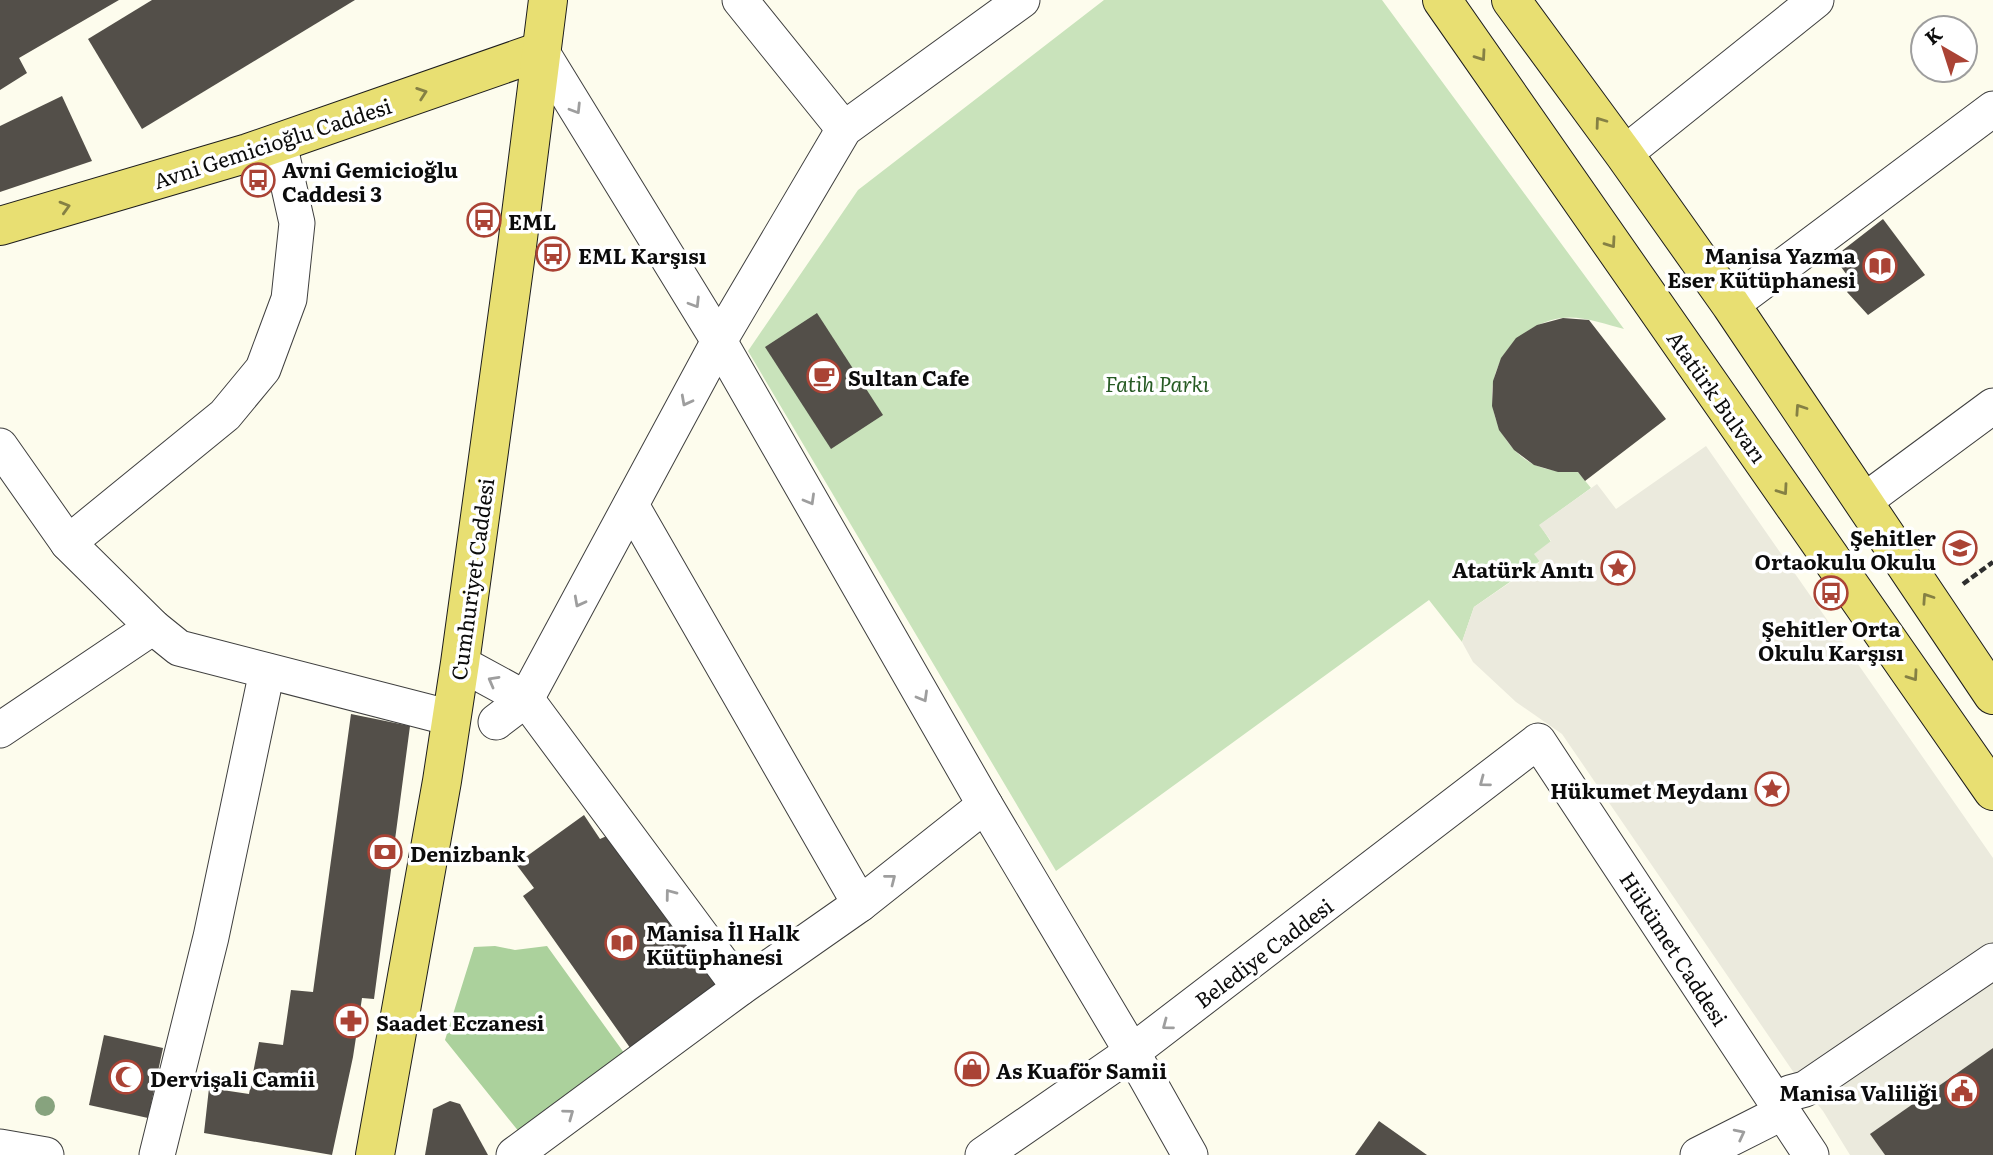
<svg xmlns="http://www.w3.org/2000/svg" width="1993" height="1155" font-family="Literata,serif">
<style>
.green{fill:#c9e3bb}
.forest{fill:#abd19c}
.plaza{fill:#ebeadd}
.building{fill:#534f49}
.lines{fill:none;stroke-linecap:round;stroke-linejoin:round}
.minor-casing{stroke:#3f3f3f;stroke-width:37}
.major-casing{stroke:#1d1d1d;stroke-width:40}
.path{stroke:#2e2e2e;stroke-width:4.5;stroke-dasharray:7 3.5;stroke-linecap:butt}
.minor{stroke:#fff;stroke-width:35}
.major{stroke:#e8df72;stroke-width:38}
.tree{fill:#87a37e}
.oneway{stroke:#858044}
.oneway2{stroke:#9e9e9e}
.labels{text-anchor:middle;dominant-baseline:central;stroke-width:7;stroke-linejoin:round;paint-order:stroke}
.street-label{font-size:21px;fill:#0c0c0c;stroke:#fff}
.poi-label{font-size:21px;font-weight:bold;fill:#0c0c0c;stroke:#fff;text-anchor:start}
.park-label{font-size:21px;font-style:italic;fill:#275b24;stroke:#fff}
</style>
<rect width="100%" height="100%" fill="#fdfced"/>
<path class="green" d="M1104 0H1382L1624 329C1605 324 1581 315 1561 318 1502 328 1472 392 1507 441 1514 451 1524 460 1535 465 1549 471 1563 472 1578 472L1591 488 1540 525 1551 542 1540 561 1474 607 1462 642 1429 600 1056 871 748 351 858 190Z"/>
<path class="forest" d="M495 946 515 950 547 946 627 1057 524 1138 445 1040 474 947Z"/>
<path class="plaza" d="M1706 446 1993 858V1048L1871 1134 1885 1155H1850L1823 1111 1805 1089 1562 734 1516 702 1473 662 1462 642 1474 607 1540 562 1534 554 1551 541 1539 525 1597 484 1616 509Z"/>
<g class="building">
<path d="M0 0H119L19 58 27 73 0 90Z"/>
<path d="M152 0H355L142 129 88 39Z"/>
<path d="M62 96 92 161 0 192V126Z"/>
<path d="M1883 219 1925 275 1868 315 1847 292 1854 285 1834 257Z"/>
<path d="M817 313 883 415 831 449 765 347Z"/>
<path d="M1563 318 1589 320 1666 419 1585 481 1578 472H1558L1534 465 1514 450 1499 430 1492 406 1493 381 1501 358 1516 338 1537 325Z"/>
<path d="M351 714 410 726 374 999 362 998 353 1057 332 1155 204 1133 209 1088 249 1094 259 1042 283 1045 291 990 313 992Z"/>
<path d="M584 815 600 839 611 834 721 990 633 1052 523 896 534 888 516 864Z"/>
<path d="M104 1035 163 1048 148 1118 89 1105Z"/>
<path d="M1993 1048V1155H1885L1870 1134Z"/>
<path d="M450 1101 460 1104 488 1155H425L433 1109Z"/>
<path d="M1379 1121 1427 1155H1355Z"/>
</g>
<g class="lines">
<defs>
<g id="minor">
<path d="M740 0 844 129"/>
<path d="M541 51 719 341 985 805 1132 1052 1190 1155"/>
<path d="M1624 154 1816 0"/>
<path d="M1731 305 1993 109"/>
<path d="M0 446 68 543 153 627 179 648 451 718"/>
<path d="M1863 502 1993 406"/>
<path d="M631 505 860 904"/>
<path d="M68 543 225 415 263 369 289 299 297 223 279 143"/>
<path d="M460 663 526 699 740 988"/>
<path d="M496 722 526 699 719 341 844 129 1022 0"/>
<path d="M0 730 153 627"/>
<path d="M1790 1093 1805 1089 1993 961"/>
<path d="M0 1147 46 1155"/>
<path d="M157 1155 211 937 267 671"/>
<path d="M514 1155 740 988 860 904 985 805"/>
<path d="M983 1155 1132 1052 1538 741 1811 1155"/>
<path d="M1698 1155 1783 1112"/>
</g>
<g id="major">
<path d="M1442 0 1993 791"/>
<path d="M1511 0 1624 154 1731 305 1993 695"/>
<path d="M0 226 248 153 541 51"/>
<path d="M375 1155 442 781 460 663 517 246 548 0"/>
</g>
</defs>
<use href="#minor" class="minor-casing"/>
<use href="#major" class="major-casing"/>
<path class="path" d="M1963 584 1993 562"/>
<use href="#minor" class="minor"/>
<use href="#major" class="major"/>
</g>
<circle class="tree" cx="45" cy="1106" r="10"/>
<defs><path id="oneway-chevron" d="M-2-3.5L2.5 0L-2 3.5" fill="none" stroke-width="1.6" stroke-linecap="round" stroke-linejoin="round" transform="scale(1.75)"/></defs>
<g class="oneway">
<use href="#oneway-chevron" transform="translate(1481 56) rotate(55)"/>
<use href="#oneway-chevron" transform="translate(422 93) rotate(-19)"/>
<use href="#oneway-chevron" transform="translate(1600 122) rotate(-126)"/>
<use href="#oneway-chevron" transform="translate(65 207) rotate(-16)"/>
<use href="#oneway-chevron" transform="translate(1611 243) rotate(55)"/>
<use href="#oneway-chevron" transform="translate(1800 409) rotate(-124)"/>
<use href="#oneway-chevron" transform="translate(1783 490) rotate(55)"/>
<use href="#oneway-chevron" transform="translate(1927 598) rotate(-124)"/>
<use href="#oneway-chevron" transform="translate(1913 676) rotate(55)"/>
</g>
<g class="oneway2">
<use href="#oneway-chevron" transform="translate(576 109) rotate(58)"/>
<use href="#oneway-chevron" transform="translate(695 303) rotate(58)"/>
<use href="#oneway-chevron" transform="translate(686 401) rotate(118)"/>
<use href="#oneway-chevron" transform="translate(810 500) rotate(60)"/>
<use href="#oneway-chevron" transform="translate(579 602) rotate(118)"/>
<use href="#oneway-chevron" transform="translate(493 681) rotate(-151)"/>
<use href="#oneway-chevron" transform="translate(923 697) rotate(60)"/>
<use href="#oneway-chevron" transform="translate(1484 782) rotate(143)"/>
<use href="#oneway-chevron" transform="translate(891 879) rotate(-38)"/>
<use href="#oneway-chevron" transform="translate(670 894) rotate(-127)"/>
<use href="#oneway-chevron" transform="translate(1167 1025) rotate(143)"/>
<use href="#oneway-chevron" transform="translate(569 1114) rotate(-36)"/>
<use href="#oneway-chevron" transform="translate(1740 1134) rotate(-27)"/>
</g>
<defs>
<symbol id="bus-ring" viewBox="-11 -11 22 22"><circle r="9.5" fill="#fff" stroke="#aa4335" stroke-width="1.5"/><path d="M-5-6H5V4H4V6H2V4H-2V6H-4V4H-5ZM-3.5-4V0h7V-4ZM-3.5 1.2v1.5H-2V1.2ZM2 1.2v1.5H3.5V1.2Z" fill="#aa4335"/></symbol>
<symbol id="library-ring" viewBox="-11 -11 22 22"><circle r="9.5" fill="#fff" stroke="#aa4335" stroke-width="1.5"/><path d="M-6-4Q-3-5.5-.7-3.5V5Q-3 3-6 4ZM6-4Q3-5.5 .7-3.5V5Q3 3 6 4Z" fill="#aa4335"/></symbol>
<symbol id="cafe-ring" viewBox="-11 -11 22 22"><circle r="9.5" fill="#fff" stroke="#aa4335" stroke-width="1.5"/><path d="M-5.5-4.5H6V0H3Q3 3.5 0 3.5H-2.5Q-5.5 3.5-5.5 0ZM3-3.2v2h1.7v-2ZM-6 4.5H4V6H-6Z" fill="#aa4335"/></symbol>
<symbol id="school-ring" viewBox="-11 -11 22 22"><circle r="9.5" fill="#fff" stroke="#aa4335" stroke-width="1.5"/><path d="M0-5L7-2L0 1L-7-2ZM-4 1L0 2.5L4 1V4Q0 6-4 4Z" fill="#aa4335"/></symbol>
<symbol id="sight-ring" viewBox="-11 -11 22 22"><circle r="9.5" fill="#fff" stroke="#aa4335" stroke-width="1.5"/><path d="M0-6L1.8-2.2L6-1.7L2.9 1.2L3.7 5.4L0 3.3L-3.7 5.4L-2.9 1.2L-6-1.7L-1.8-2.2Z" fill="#aa4335"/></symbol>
<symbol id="bank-ring" viewBox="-11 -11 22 22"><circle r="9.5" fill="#fff" stroke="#aa4335" stroke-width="1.5"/><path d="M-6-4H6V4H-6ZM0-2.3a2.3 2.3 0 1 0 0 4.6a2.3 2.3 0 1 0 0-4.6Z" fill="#aa4335"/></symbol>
<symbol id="pharmacy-ring" viewBox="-11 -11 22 22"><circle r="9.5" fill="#fff" stroke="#aa4335" stroke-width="1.5"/><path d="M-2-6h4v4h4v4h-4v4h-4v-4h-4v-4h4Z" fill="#aa4335"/></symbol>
<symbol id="shop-ring" viewBox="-11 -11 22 22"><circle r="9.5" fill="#fff" stroke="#aa4335" stroke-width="1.5"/><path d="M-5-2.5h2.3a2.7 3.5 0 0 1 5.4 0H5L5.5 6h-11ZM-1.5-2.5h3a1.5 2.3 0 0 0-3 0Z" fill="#aa4335"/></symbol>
<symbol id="mosque-ring" viewBox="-11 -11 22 22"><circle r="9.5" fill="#fff" stroke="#aa4335" stroke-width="1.5"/><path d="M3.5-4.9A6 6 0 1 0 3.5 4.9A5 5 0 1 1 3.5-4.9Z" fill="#aa4335"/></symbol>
<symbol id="civic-ring" viewBox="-11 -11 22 22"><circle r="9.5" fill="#fff" stroke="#aa4335" stroke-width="1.5"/><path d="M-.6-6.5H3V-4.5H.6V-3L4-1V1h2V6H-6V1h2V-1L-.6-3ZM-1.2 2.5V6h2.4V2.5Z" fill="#aa4335"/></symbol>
</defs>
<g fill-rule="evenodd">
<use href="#bus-ring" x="239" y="161" width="38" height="38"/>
<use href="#bus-ring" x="465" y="201" width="38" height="38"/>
<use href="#bus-ring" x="534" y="235" width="38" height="38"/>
<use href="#library-ring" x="1861" y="247" width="38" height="38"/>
<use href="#cafe-ring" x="805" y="357" width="38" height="38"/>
<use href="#school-ring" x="1941" y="529" width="38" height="38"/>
<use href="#sight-ring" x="1599" y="549" width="38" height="38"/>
<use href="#bus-ring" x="1812" y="574" width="38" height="38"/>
<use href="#sight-ring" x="1753" y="770" width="38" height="38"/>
<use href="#bank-ring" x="366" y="833" width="38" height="38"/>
<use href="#library-ring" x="603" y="924" width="38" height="38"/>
<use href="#pharmacy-ring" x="332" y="1002" width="38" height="38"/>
<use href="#shop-ring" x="953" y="1050" width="38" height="38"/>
<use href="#mosque-ring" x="107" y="1058" width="38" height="38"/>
<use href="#civic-ring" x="1943" y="1072" width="38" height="38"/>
</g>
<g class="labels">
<g class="street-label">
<text transform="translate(272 142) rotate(-18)">Avni Gemicioğlu Caddesi</text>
<text transform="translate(1718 396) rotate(55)">Atatürk Bulvarı</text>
<text transform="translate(471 579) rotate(-82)">Cumhuriyet Caddesi</text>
<text transform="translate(1675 948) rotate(57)">Hükümet Caddesi</text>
<text transform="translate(1263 952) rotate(-37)">Belediye Caddesi</text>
</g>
<g class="poi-label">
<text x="282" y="168">Avni Gemicioğlu<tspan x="282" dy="24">Caddesi 3</tspan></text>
<text x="508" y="220">EML</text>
<text x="578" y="254">EML Karşısı</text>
<text x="1856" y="254" text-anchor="end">Manisa Yazma<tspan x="1856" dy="24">Eser Kütüphanesi</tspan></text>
<text x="848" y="376">Sultan Cafe</text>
<text x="1936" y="536" text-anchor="end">Şehitler<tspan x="1936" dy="24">Ortaokulu Okulu</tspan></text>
<text x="1594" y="568" text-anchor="end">Atatürk Anıtı</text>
<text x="1831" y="627" text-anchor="middle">Şehitler Orta<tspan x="1831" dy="24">Okulu Karşısı</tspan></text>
<text x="1748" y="789" text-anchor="end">Hükumet Meydanı</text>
<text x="410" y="852">Denizbank</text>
<text x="646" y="931">Manisa İl Halk<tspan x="646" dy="24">Kütüphanesi</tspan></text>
<text x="376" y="1021">Saadet Eczanesi</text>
<text x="996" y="1069">As Kuaför Samii</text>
<text x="150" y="1077">Dervişali Camii</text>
<text x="1938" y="1091" text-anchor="end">Manisa Valiliği</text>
</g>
<g class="park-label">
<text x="1157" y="382">Fatih Parkı</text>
</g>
</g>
<g transform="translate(1944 49) rotate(321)"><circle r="33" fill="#ffffff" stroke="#9e9e9e" stroke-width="2"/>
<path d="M0-5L12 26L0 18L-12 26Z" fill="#aa4335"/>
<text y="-10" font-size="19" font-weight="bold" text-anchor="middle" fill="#0c0c0c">K</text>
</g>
</svg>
